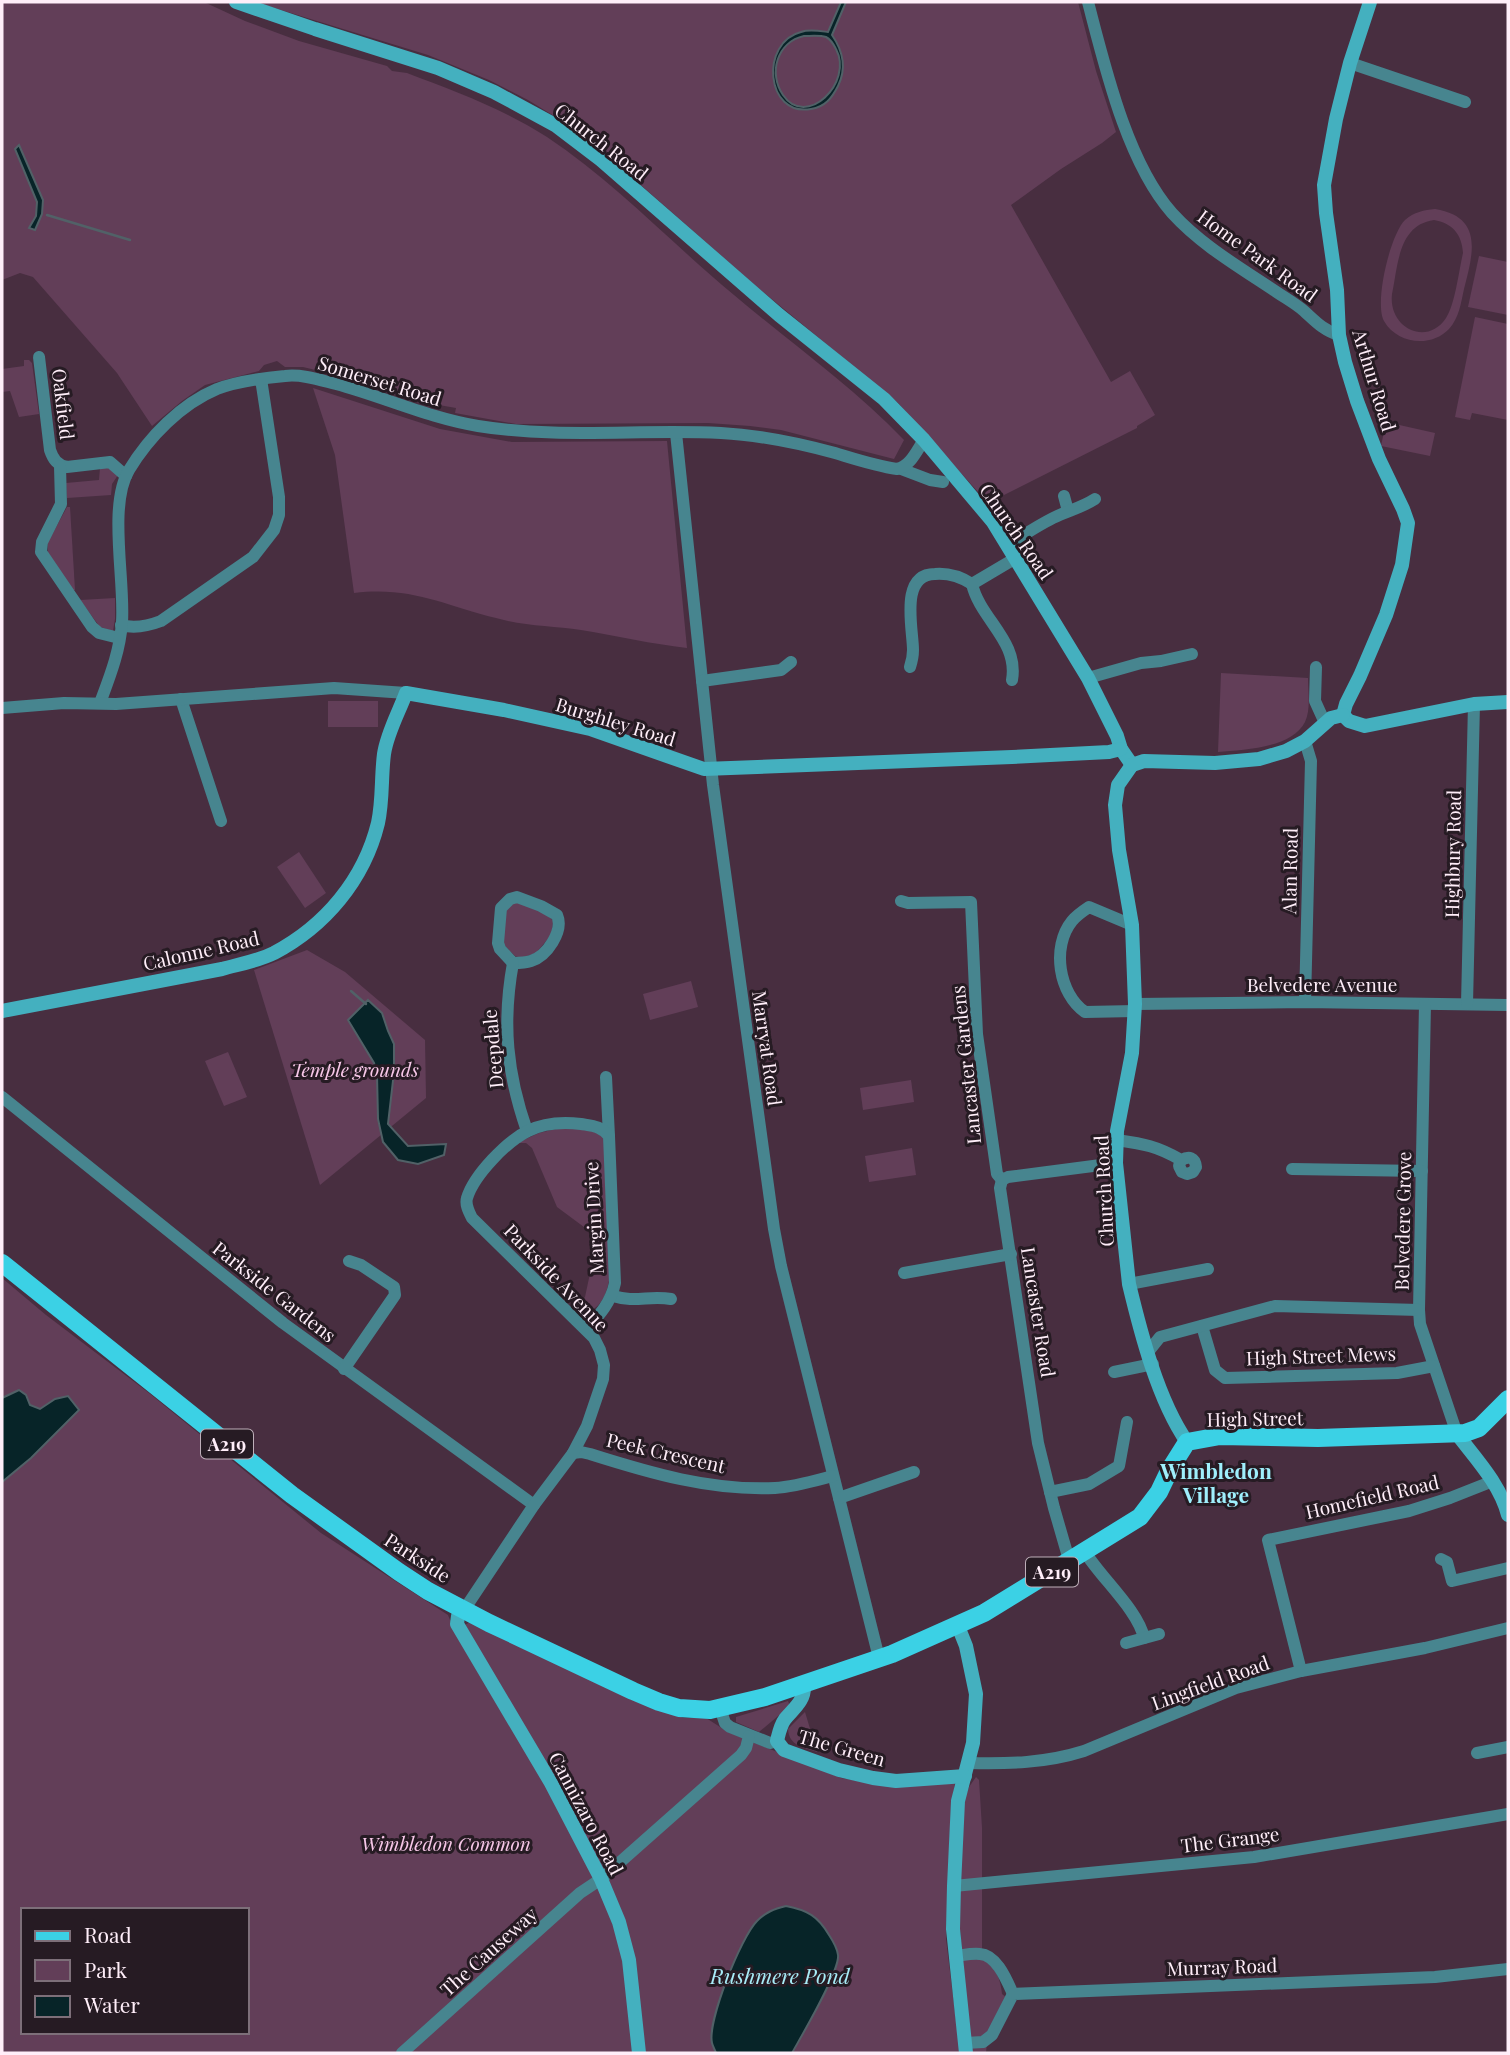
<svg xmlns="http://www.w3.org/2000/svg" width="1510" height="2055" font-family="'Playfair Display',serif">
<style>
.green{fill:#623e58;fill-rule:evenodd}
.water{fill:#072428;stroke:#516167;stroke-width:2;fill-rule:evenodd}
.lines{fill:none;stroke-linecap:round;stroke-linejoin:round}
.stream{stroke:#516167;stroke-width:2.5}
.street{stroke:#47858f;stroke-width:12}
.secondary{stroke:#44b0bf;stroke-width:14}
.primary{stroke:#3bd1e5;stroke-width:18}
.labels{text-anchor:middle;dominant-baseline:central;stroke-width:6;stroke-linejoin:round;paint-order:stroke}
.shield{fill:#261b23;stroke:#beafb9;stroke-width:2}
.shield-label{font-size:18px;font-weight:bold;fill:#ffeef9}
.street-label{font-size:19px;fill:#ffeef9;stroke:#261b23}
.park-label{font-size:19px;font-style:italic;fill:#f8c8e9;stroke:#261b23}
.neighbourhood-label{font-size:21px;font-weight:bold;fill:#9feffc;stroke:#261b23}
.water-label{font-size:21px;font-style:italic;fill:#a8ecf7;stroke:#261b23}
</style>
<rect width="100%" height="100%" fill="#482e40"/>
<g class="green">
<path d="M2 2H204L245 21 299 41 387 66 392 71 407 73C454 91 504 109 547 137 615 182 671 243 734 295 791 343 852 386 904 440L894 459 781 430 750 426 708 423 516 424 455 413 456 408 439 405 438 409 332 374 303 367H285L277 361 264 365 259 371 205 385 182 401 152 426 117 373 33 277 20 273 2 280Z"/>
<path d="M255 2H1078L1096 71 1116 132 1102 143 1061 169 1011 205 1111 382 1130 371 1155 415 1137 426V428L988 503 898 403 757 287 642 186 567 124 528 100 489 80 428 55Z"/>
<path d="M1435 209C1484 217 1473 254 1464 289 1461 303 1459 318 1449 329 1431 348 1397 344 1384 321 1374 303 1390 235 1405 220 1414 212 1424 210 1435 209ZM1434 220C1452 223 1462 234 1463 253 1459 270 1455 305 1446 318 1427 347 1388 328 1392 294 1398 266 1398 225 1434 220Z"/>
<path d="M1479 256 1508 262V315L1468 307Z"/>
<path d="M1475 317 1508 324V420L1472 413 1470 420 1455 417Z"/>
<path d="M24 360H29L32 363 39 414 19 417 10 391 2 392V369L24 366Z"/>
<path d="M313 388 440 429 512 442 667 441 687 648C652 644 617 636 581 630 553 626 523 626 496 618 443 605 411 586 354 593L335 455Z"/>
<path d="M1386 422 1435 433 1430 456 1381 446Z"/>
<path d="M107 467 118 475 112 484 111 495 67 498 66 483 99 480 100 468Z"/>
<path d="M67 507H70L75 590H73L48 553V542Z"/>
<path d="M115 598V619L113 631 100 627 80 600Z"/>
<path d="M1221 673 1308 678C1308 692 1311 709 1305 722 1292 748 1244 750 1218 752Z"/>
<rect x="328" y="701" width="50" height="26"/>
<path d="M299 852 326 893 305 908 277 867Z"/>
<path d="M518 901 542 911 553 920 552 934 536 953 521 958 515 956 501 942 504 909Z"/>
<path d="M307 950 345 972 425 1040 426 1098 320 1185 254 970Z"/>
<path d="M691 981 698 1007 650 1020 643 994Z"/>
<path d="M228 1052 247 1097 224 1106 205 1061Z"/>
<path d="M911 1080 914 1102 863 1110 860 1088Z"/>
<path d="M556 1129C572 1129 592 1127 604 1138L611 1269C608 1291 603 1312 578 1314L574 1308 585 1297 595 1250 594 1238 588 1230 557 1207 532 1148 526 1143H517L539 1133Z"/>
<path d="M912 1148 916 1175 869 1182 865 1156Z"/>
<path d="M2 1278 46 1315 149 1393 321 1533 448 1615 450 1620 465 1625 470 1622 630 1697 683 1718H706L728 1732 841 1778 875 1784 955 1783 951 1808 946 1939 960 2053H2ZM23 1910H247V2032H23Z"/>
<path d="M788 1701 790 1706 759 1732 736 1722V1717Z"/>
<path d="M805 1712 817 1752C803 1747 789 1746 788 1729Z"/>
<path d="M976 1777 979 1780 982 1828V1959C995 1965 1001 1980 1002 1994L1007 1998 988 2032 986 2053H971L959 1918 963 1803 969 1787Z"/>
</g>
<g class="water">
<path d="M841 2H846L832 35C843 51 847 68 838 86 832 98 825 107 811 109 765 117 760 42 801 32 809 29 820 31 828 32ZM804 36C811 36 820 35 826 37 830 39 834 45 836 49 854 83 806 129 783 95 768 73 777 42 804 36Z"/>
<path d="M19 145 43 200 42 214 35 230 29 228 36 216 37 202 15 149Z"/>
<path d="M368 1000 382 1013 388 1031 394 1044V1072L388 1124 408 1146 446 1144 444 1155 418 1164 398 1160 383 1142 378 1119 377 1075 374 1063 348 1020Z"/>
<path d="M19 1390 26 1395 30 1405 40 1409 55 1399 68 1396 79 1410 31 1458 2 1482V1398Z"/>
<path d="M786 1906C807 1910 818 1916 829 1935 833 1941 837 1947 838 1955 840 1971 802 2035 792 2053H716C715 2050 713 2047 712 2043 707 2022 741 1937 757 1921 766 1912 774 1909 786 1906Z"/>
</g>
<g class="lines">
<g class="stream">
<path d="M47 215 130 240"/>
<path d="M351 991 366 1004"/>
</g>
<g class="street">
<path d="M1088 2C1105 67 1127 162 1172 213 1202 246 1241 268 1278 293 1287 299 1296 304 1304 311 1315 321 1324 331 1339 335"/>
<path d="M1350 63 1465 102"/>
<path d="M39 357 50 450C53 459 57 465 67 467L110 462 126 476"/>
<path d="M676 433 713 785 774 1229 781 1266 879 1658"/>
<path d="M60 466 61 504 42 542 41 552 92 627 99 633 119 638"/>
<path d="M901 469 930 480 943 482"/>
<path d="M1064 496 1068 511"/>
<path d="M1008 545C1022 536 1037 526 1053 518 1067 511 1081 508 1095 499"/>
<path d="M972 584C980 619 1019 641 1012 680"/>
<path d="M121 625C135 629 148 626 161 621L253 557 274 530 279 515V497L261 379"/>
<path d="M910 667C912 661 913 656 913 650 913 629 899 574 935 574 947 573 961 577 972 584L1016 558"/>
<path d="M1316 667 1315 701 1325 723"/>
<path d="M1088 678 1141 663 1161 661 1192 654"/>
<path d="M702 681 781 670 791 662"/>
<path d="M181 699 221 821"/>
<path d="M100 703C110 676 120 651 122 622 125 580 108 505 129 470 149 437 181 404 217 389 238 381 263 378 285 376 302 374 320 380 336 384 384 397 429 418 478 426 558 439 640 429 721 433 760 435 798 443 835 453 855 459 876 466 897 469 910 467 917 450 924 440"/>
<path d="M2 708 64 703 116 704 334 688 406 693"/>
<path d="M1305 741 1311 761 1305 1002"/>
<path d="M517 897 541 906 557 915C564 931 547 956 531 961 525 963 519 963 513 963L500 949 498 943 501 908 510 899Z"/>
<path d="M901 901 908 903 971 902 977 1034 997 1174 1002 1180"/>
<path d="M1132 925 1089 907C1083 911 1076 916 1072 921 1051 947 1059 994 1085 1012L1135 1011"/>
<path d="M513 963C502 1023 507 1074 527 1131"/>
<path d="M1135 1004 1305 1002 1508 1005"/>
<path d="M1425 1004 1419 1310 1420 1324 1457 1434"/>
<path d="M1467 1004 1474 704"/>
<path d="M606 1077 609 1136"/>
<path d="M2 1097 283 1323 534 1505"/>
<path d="M1117 1140C1144 1144 1157 1146 1181 1160L1179 1166 1182 1172 1187 1174 1193 1172 1196 1167C1195 1157 1189 1156 1181 1160"/>
<path d="M1292 1169 1422 1171"/>
<path d="M1002 1180 1000 1188 1038 1443 1054 1508 1067 1553V1563"/>
<path d="M1002 1180 1008 1177 1116 1163"/>
<path d="M904 1273 1011 1254"/>
<path d="M1129 1284 1208 1269"/>
<path d="M613 1296C635 1303 650 1295 671 1299"/>
<path d="M1202 1326 1215 1370 1225 1378 1397 1373 1434 1366"/>
<path d="M1148 1352 1160 1337 1275 1306 1419 1310"/>
<path d="M344 1369 395 1295 394 1287 361 1265 349 1261"/>
<path d="M1114 1372 1153 1364"/>
<path d="M573 1453 581 1452 590 1454C650 1473 711 1491 775 1488 794 1487 814 1481 833 1476"/>
<path d="M1050 1492 1089 1484 1119 1466 1127 1422"/>
<path d="M839 1498 914 1472"/>
<path d="M1085 1552C1101 1578 1138 1610 1144 1638"/>
<path d="M1441 1559 1447 1562 1452 1581 1508 1568"/>
<path d="M464 1610 534 1505 573 1453 587 1426 603 1379 604 1365 600 1350 594 1338 472 1218C469 1212 465 1205 467 1198 474 1175 507 1141 528 1131 544 1123 564 1122 581 1124 593 1126 601 1126 609 1136L615 1283C611 1302 600 1315 586 1329"/>
<path d="M1126 1643 1159 1634"/>
<path d="M1301 1671 1268 1540 1409 1511 1450 1498 1493 1481"/>
<path d="M720 1708 725 1723 730 1727 770 1743 777 1741"/>
<path d="M1477 1753 1508 1747"/>
<path d="M969 1763C1008 1764 1046 1763 1084 1751L1236 1688 1301 1671 1425 1648 1508 1628"/>
<path d="M954 1886 1254 1857 1508 1814"/>
<path d="M956 1956C964 1955 972 1953 980 1954 997 1955 1007 1981 1013 1994"/>
<path d="M965 2043 983 2042 992 2035 1013 1994 1435 1977 1508 1969"/>
<path d="M402 2053 580 1893 601 1879 741 1755 746 1748 749 1736"/>
</g>
<g class="secondary">
<path d="M236 2 315 29 438 68 494 92 555 125 601 160 779 315 884 399 924 440 993 522 1088 678 1117 736 1121 749 1132 765"/>
<path d="M1343 715 1346 704 1360 676 1386 615 1402 565 1408 523 1403 509 1379 459 1357 401 1345 362 1339 335 1337 290 1326 213 1324 185 1336 119 1350 63 1370 2"/>
<path d="M1343 715 1349 721 1365 726 1474 704 1508 702"/>
<path d="M1132 765 1118 785 1115 805 1119 850 1132 925 1135 1004 1132 1053 1117 1131 1116 1163 1129 1284C1141 1334 1158 1400 1187 1442"/>
<path d="M1132 765 1144 761 1215 763 1259 759 1286 751 1305 741 1331 718 1343 715"/>
<path d="M2 1011 222 969C240 964 258 961 274 953 325 926 364 880 378 823 383 800 381 777 384 754 387 733 399 712 406 693L504 710 590 729 704 769 1012 757 1109 752 1121 749"/>
<path d="M1457 1434C1476 1459 1500 1484 1508 1515"/>
<path d="M464 1610 458 1616 457 1624 551 1783 601 1879 619 1922 629 1960 639 2053"/>
<path d="M958 1626 966 1646 976 1694 973 1743 958 1801 954 1886 953 1929 966 2053"/>
<path d="M804 1685C805 1701 794 1708 785 1719 780 1726 779 1733 777 1741L784 1750 839 1770 873 1778 896 1781 965 1776"/>
</g>
<path class="primary" d="M2 1263 292 1495 399 1572 428 1591 489 1623 633 1691 659 1702 679 1708 710 1710 765 1697 892 1654 984 1613 1140 1517 1159 1492 1170 1469 1187 1442 1220 1436 1318 1438 1465 1433 1479 1428 1508 1399"/>
</g>
<g class="labels">
<g class="shield">
<rect x="201" y="1429.5" width="52" height="29" rx="5"/>
<rect x="1026" y="1557.5" width="52" height="29" rx="5"/>
</g>
<g class="shield-label">
<text x="227" y="1444">A219</text>
<text x="1052" y="1572">A219</text>
</g>
<g class="street-label">
<text transform="translate(602 141) rotate(38)">Church Road</text>
<text transform="translate(1258 255) rotate(36)">Home Park Road</text>
<text transform="translate(380 380) rotate(17)">Somerset Road</text>
<text transform="translate(1375 380) rotate(73)">Arthur Road</text>
<text transform="translate(64 404) rotate(83)">Oakfield</text>
<text transform="translate(1017 531) rotate(55)">Church Road</text>
<text transform="translate(616 721) rotate(17)">Burghley Road</text>
<text transform="translate(1452 854) rotate(-89)">Highbury Road</text>
<text transform="translate(1289 871) rotate(-89)">Alan Road</text>
<text transform="translate(201 950) rotate(-13)">Calonne Road</text>
<text x="1322" y="984">Belvedere Avenue</text>
<text transform="translate(768 1048) rotate(82)">Marryat Road</text>
<text transform="translate(492 1049) rotate(-95)">Deepdale</text>
<text transform="translate(965 1065) rotate(-96)">Lancaster Gardens</text>
<text transform="translate(1103 1191) rotate(-93)">Church Road</text>
<text transform="translate(593 1218) rotate(-93)">Margin Drive</text>
<text transform="translate(1402 1221) rotate(-89)">Belvedere Grove</text>
<text transform="translate(557 1277) rotate(46)">Parkside Avenue</text>
<text transform="translate(275 1291) rotate(38)">Parkside Gardens</text>
<text transform="translate(1039 1312) rotate(81)">Lancaster Road</text>
<text transform="translate(1321 1355) rotate(-2)">High Street Mews</text>
<text transform="translate(1255 1418) rotate(-1)">High Street</text>
<text transform="translate(666 1452) rotate(13)">Peek Crescent</text>
<text transform="translate(1372 1496) rotate(-13)">Homefield Road</text>
<text transform="translate(418 1557) rotate(33)">Parkside</text>
<text transform="translate(1210 1682) rotate(-20)">Lingfield Road</text>
<text transform="translate(842 1747) rotate(16)">The Green</text>
<text transform="translate(587 1813) rotate(62)">Cannizaro Road</text>
<text transform="translate(1230 1839) rotate(-7)">The Grange</text>
<text transform="translate(488 1951) rotate(-42)">The Causeway</text>
<text transform="translate(1222 1966) rotate(-2)">Murray Road</text>
</g>
<g class="park-label">
<text x="355" y="1069">Temple grounds</text>
<text x="446" y="1843">Wimbledon Common</text>
</g>
<g class="neighbourhood-label">
<text x="1216" y="1470">Wimbledon<tspan x="1216" dy="24">Village</tspan></text>
</g>
<g class="water-label">
<text x="780" y="1975">Rushmere Pond</text>
</g>
</g>
<rect width="1510" height="2055" fill="none" stroke="#ffeef9" stroke-width="7"/>
<rect x="21" y="1908" width="228" height="126" fill="#261b23" stroke="#7d6f79" stroke-width="2"/>
<rect x="35" y="1931" width="35" height="10" fill="#3bd1e5" stroke="#7d6f79" stroke-width="2"/>
<text x="84" y="1943" font-size="21" fill="#ffeef9">Road</text>
<rect x="35" y="1960" width="35" height="21" fill="#623e58" stroke="#7d6f79" stroke-width="2"/>
<text x="84" y="1978" font-size="21" fill="#ffeef9">Park</text>
<rect x="35" y="1996" width="35" height="21" fill="#072428" stroke="#7d6f79" stroke-width="2"/>
<text x="84" y="2013" font-size="21" fill="#ffeef9">Water</text>
</svg>
